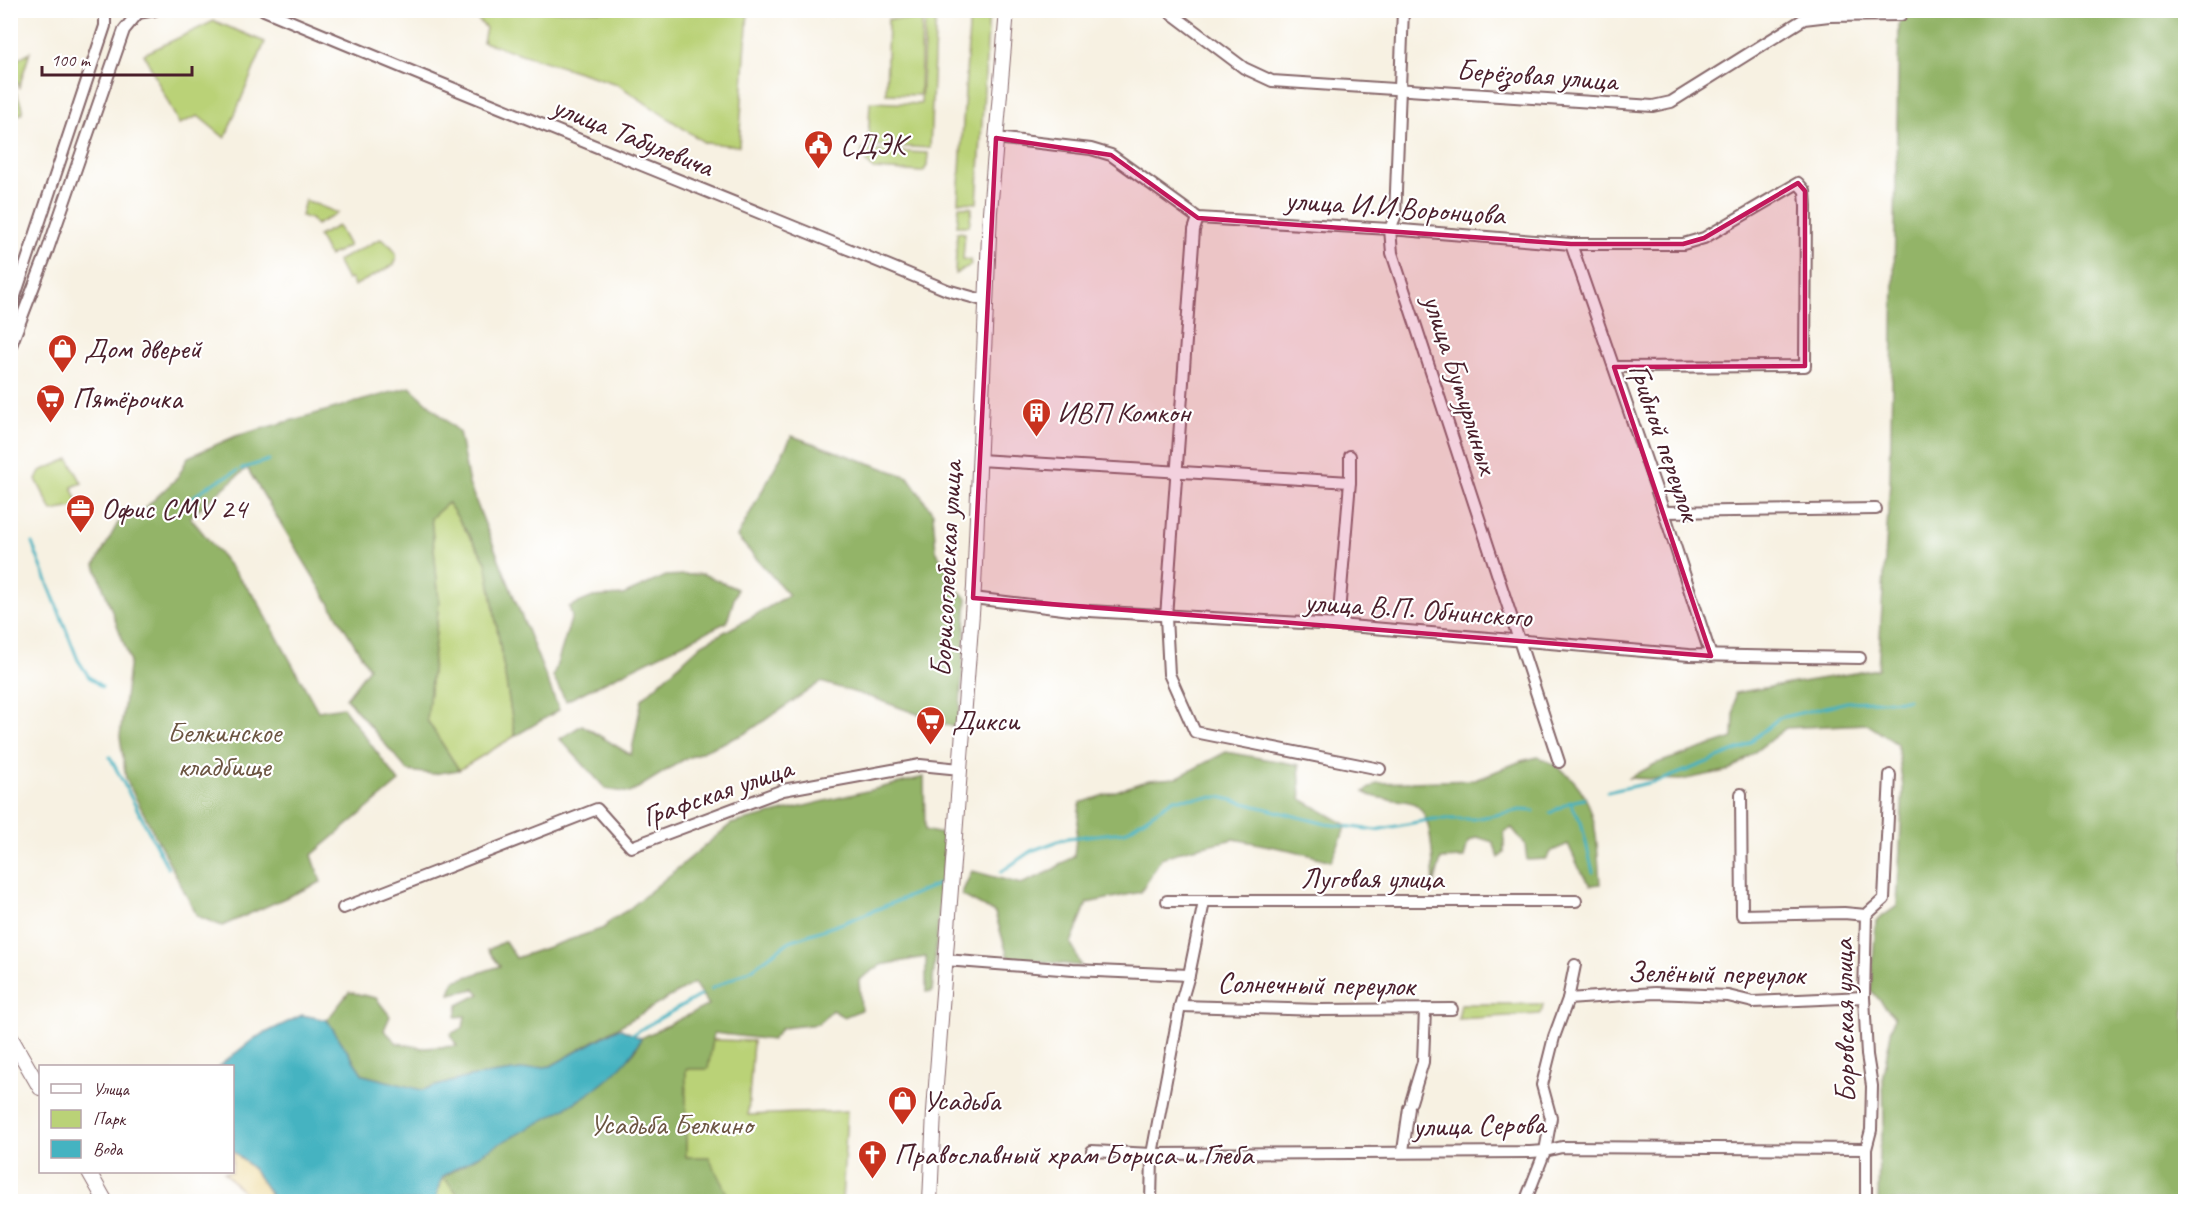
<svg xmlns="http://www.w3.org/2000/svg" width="2196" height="1212" font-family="Caveat,sans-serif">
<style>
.green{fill:#bad277;stroke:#827851;stroke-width:1.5}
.forest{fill:#93b468;stroke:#6e6a4a;stroke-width:1.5}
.sand{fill:#eeda9e;stroke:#9c7c64;stroke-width:1.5}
.water{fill:#45b3c1;stroke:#486976;stroke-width:1.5}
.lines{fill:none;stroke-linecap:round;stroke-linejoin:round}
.stream{stroke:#45b3c1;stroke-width:3}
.minor-casing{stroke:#87686b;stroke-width:14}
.tertiary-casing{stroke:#87686b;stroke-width:16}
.minor{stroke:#fff;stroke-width:10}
.tertiary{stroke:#fff;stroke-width:14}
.marked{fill:#c2185b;fill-opacity:0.2;stroke:#c2185b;stroke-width:4.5;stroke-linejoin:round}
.labels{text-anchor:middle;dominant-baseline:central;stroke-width:4.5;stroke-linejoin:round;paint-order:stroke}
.street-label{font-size:30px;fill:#4a1f2b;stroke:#fff}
.poi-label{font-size:30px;fill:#4a1f2b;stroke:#fff;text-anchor:start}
.park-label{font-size:30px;fill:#6c5542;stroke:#fff}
</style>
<rect width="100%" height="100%" fill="#fff"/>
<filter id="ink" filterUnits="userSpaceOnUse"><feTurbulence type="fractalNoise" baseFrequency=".0167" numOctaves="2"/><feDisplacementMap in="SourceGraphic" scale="12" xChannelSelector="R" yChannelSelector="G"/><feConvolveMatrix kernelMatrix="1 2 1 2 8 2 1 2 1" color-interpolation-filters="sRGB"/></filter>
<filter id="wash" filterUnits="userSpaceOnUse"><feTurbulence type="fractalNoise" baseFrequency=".008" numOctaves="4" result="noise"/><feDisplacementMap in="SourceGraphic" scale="24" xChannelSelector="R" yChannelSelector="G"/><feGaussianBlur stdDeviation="1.35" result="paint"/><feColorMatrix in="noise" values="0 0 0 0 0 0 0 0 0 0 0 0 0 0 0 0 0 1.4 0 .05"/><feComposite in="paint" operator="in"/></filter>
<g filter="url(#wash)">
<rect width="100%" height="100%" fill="#f7f1e2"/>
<g class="green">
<path d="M469 11H748L739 146 705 143 617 84 483 42 486 28Z"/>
<path d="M899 11H936L930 148 868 145 870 102 921 104 925 18 899 16Z"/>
<path d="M970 11H989L977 203 958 202Z"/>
<path d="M888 19 922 20 920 95 886 94Z"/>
<path d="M214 21 265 42 225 138 198 116 179 124 144 54Z"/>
<path d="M30 52 19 87 11 70V63Z"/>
<path d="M11 82 23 108 22 113 11 119Z"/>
<path d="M862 150 928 153 927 166 923 172 873 169 862 157Z"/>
<path d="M305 200 338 213 316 225 311 219 301 216Z"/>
<path d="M959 206 972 208 969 226H957Z"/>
<path d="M338 226 349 246 329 256 318 236Z"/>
<path d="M957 232 965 233 963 259 970 260 971 265 955 274Z"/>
<path d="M380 239C391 244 401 253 394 265L354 286 351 279 347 280 337 261Z"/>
<path d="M69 459 82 483 72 487 80 506 52 511 36 479 40 471Z"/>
<path d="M448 502 486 561 515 736 459 770 427 720 439 601 431 518Z"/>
<path d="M1461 1004H1543L1541 1014 1458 1019Z"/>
<path d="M641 1038 753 1041 748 1115 847 1111 842 1201 438 1202 436 1196 443 1177 612 1075 635 1051Z"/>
</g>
<g class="forest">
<path d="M1903 11H2185V1201H1878L1879 1149 1884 1124 1883 1074 1894 1017 1871 990 1876 921 1897 906 1903 787 1897 744 1867 724 1786 728 1731 770 1681 780 1629 778 1655 764 1733 738 1735 693 1878 669 1890 481 1899 24 1905 14Z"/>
<path d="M410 387 459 432 469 484 559 710 515 736 486 561 448 503 431 518 439 601 427 720 459 770 433 774 408 771 346 698 369 668 247 468 190 517 257 600 318 711 343 707 399 782 312 855 321 882 222 926 197 916 126 779 120 736 130 660 95 565 118 523 143 510 178 477 188 457 236 436Z"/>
<path d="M792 436 908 477 933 513 936 551 946 567 954 564 956 589 967 598 960 708 956 728 876 699 821 682 746 733 683 760 630 793 606 789 560 739 582 725 631 755 642 699 702 644 752 617 789 595 737 537Z"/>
<path d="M703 574 737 589 727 622 566 701 553 677 572 616 569 607 593 597 623 595 666 576Z"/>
<path d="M1226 752 1299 765 1301 799 1347 825 1331 861 1295 851 1234 839 1185 850 1161 858 1141 892 1087 903 1071 943 1081 966 1008 957 995 913 961 895 972 871 1021 884 1049 872 1074 856 1080 803 1149 780 1176 778Z"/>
<path d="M1538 757C1598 781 1596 828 1600 884L1591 885 1581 872 1568 844 1552 851 1546 859 1527 860 1525 844 1512 828 1504 832V853L1499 858 1493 842 1477 837 1468 842 1464 858 1441 859 1434 885C1432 865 1435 806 1409 802 1392 798 1379 801 1364 792L1377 783 1475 780 1521 761Z"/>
<path d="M924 777 925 830 946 835 932 992H926V957L881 965 859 980 861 1010 844 1017 832 1010 818 1024 782 1028 772 1040 714 1033 708 1069H686V1157H709L729 1198 728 1201H464L443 1177 494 1146 579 1100 612 1075 635 1051 641 1038 709 1005 694 983 551 1066 469 1077 421 1090 363 1075 327 1020 349 992 376 998 390 1016 384 1030 397 1043 423 1048 457 1046 450 1034 463 1028 465 1016 456 1017 458 1005 480 994 475 989 450 994 454 981 500 966 488 950 505 941 516 958 604 928 611 920 629 909 731 824Z"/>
</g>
<path class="sand" d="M233 1151 253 1169 275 1201C246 1201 242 1191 224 1172H232Z"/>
<path class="water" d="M302 1015 327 1020 363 1075 422 1090 469 1077 551 1066 619 1028 641 1038C616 1094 522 1128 472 1159 463 1165 452 1169 444 1176 439 1181 436 1195 438 1201H275L253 1169 233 1151 232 1066H219L255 1038Z"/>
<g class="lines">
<g class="stream">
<path d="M241 469 269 460"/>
<path d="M191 499 208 486 237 471"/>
<path d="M32 543 78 660 89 677 102 687"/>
<path d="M110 757 168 868"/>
<path d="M1607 792 1662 780 1743 748 1779 718 1847 702 1908 700"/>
<path d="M1570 802 1581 822 1593 872"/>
<path d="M1550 813 1570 802 1584 799"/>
<path d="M1001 872 1031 851 1067 838 1125 832 1174 799 1220 797 1326 824 1376 830 1433 819H1474L1521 810 1534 811"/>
<path d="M711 989 752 969 790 941 843 923 939 884"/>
<path d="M629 1036 701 995"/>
</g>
</g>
</g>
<g filter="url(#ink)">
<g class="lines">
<defs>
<g id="minor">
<path d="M128 10 138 13 155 10"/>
<path d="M264 10C491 106 720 195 947 290L986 301"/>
<path d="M1167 10 1244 68 1272 81 1653 106 1671 102 1804 19 1829 16 1901 15"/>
<path d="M1403 10 1395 217 1390 229 1392 253 1559 762"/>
<path d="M996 138 1091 149 1111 155 1198 218 1390 229 1571 244H1683L1704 238 1798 183 1805 191 1806 206 1805 366 1614 367"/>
<path d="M1198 218 1194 230 1166 617 1169 674 1195 732 1380 769"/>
<path d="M1571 244 1664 512 1711 656"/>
<path d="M10 311 105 26V10"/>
<path d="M10 348 47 252 124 30 138 13"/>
<path d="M979 460 1350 482"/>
<path d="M1664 512 1876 509"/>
<path d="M973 598 1071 610 1338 625 1689 655 1860 658"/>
<path d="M1338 625 1350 482V456"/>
<path d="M1741 794 1742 915 1844 913 1866 915"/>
<path d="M1167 901H1576"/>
<path d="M343 908 597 809 631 847 783 790 920 765 960 769"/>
<path d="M945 960 1073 970 1189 975"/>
<path d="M1568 999 1655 993 1728 996 1753 1002 1864 997"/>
<path d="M1180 1006 1320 1010 1452 1009"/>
<path d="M1411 1102 1423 1062 1425 1009"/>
<path d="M1092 1151 1152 1154 1530 1152 1545 1151 1562 1147 1866 1149"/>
<path d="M1403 1151 1409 1108"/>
<path d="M1151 1202 1152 1154 1180 1006 1189 975 1204 902"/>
<path d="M1525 1202 1545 1151 1551 1118 1542 1085 1554 1037 1568 999 1575 965"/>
<path d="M1866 1202V1149L1871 1130 1872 1086 1867 1055 1864 997 1866 915 1884 899 1890 775"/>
</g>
<g id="tertiary">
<path d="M10 1036 40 1088"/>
<path d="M89 1172 106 1202"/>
<path d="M930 1202 934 1111 974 587 990 212 1007 10"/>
</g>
</defs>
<use href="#minor" class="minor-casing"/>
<use href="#tertiary" class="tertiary-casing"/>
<use href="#minor" class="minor"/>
<use href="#tertiary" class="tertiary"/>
</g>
</g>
<path class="marked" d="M996 138 1111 155 1198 218 1571 244H1683L1704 238 1798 183 1805 191V366L1614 367 1711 656 973 598Z"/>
<defs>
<symbol id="civic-pin" viewBox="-11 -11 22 30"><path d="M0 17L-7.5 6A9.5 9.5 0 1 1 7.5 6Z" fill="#c8321e" stroke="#fff"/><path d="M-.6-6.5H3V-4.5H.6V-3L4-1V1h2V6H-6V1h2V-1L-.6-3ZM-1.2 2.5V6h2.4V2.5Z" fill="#fff"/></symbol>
<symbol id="shop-pin" viewBox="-11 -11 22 30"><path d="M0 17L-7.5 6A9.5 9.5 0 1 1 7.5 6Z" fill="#c8321e" stroke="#fff"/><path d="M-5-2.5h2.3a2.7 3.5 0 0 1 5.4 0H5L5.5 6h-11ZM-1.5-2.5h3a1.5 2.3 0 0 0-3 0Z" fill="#fff"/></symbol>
<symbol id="supermarket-pin" viewBox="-11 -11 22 30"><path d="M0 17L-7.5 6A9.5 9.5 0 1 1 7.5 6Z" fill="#c8321e" stroke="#fff"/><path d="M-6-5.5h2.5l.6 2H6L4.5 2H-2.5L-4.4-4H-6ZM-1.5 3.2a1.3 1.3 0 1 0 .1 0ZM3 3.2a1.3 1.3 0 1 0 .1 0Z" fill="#fff"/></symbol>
<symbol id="building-pin" viewBox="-11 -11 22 30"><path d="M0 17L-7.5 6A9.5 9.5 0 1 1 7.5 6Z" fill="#c8321e" stroke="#fff"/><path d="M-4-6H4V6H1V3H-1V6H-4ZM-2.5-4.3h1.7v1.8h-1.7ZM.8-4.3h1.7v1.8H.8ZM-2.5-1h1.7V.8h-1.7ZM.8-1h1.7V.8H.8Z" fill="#fff"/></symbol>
<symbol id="office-pin" viewBox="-11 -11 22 30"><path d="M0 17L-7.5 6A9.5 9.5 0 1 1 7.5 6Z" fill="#c8321e" stroke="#fff"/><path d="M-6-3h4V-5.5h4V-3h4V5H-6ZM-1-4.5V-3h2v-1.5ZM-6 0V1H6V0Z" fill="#fff"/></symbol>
<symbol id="church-pin" viewBox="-11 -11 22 30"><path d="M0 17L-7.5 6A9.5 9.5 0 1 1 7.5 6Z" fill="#c8321e" stroke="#fff"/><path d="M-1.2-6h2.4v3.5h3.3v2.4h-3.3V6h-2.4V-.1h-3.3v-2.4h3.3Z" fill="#fff"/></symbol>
</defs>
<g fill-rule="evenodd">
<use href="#civic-pin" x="802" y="128" width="33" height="45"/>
<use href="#shop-pin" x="46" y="332" width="33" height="45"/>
<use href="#supermarket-pin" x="34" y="382" width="33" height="45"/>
<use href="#building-pin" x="1020" y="396" width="33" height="45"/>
<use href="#office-pin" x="64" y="492" width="33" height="45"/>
<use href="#supermarket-pin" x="914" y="704" width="33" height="45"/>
<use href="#shop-pin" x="886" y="1084" width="33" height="45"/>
<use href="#church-pin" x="856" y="1138" width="33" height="45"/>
</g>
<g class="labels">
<g class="street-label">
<text transform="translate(1537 75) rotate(4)">Берёзовая улица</text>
<text transform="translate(633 136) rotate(22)">улица Табулевича</text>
<text transform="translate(1395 207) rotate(4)">улица И.И.Воронцова</text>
<text transform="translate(1461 384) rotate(72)">улица Бутурлиных</text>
<text transform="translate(1665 442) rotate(71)">Грибной переулок</text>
<text transform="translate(946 569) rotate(-87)">Борисоглебская улица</text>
<text transform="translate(1418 609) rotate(4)">улица В.П. Обнинского</text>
<text transform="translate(717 792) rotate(-19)">Графская улица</text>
<text x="1372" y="878">Луговая улица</text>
<text transform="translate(1716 973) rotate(1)">Зелёный переулок</text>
<text transform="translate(1316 984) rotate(1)">Солнечный переулок</text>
<text transform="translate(1844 1021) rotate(-91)">Боровская улица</text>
<text transform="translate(1479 1125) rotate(-1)">улица Серова</text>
</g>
<g class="poi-label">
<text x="840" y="144">СДЭК</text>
<text x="84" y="348">Дом дверей</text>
<text x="72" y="398">Пятёрочка</text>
<text x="1057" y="412">ИВП Комкон</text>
<text x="101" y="508">Офис СМУ 24</text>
<text x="952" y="720">Дикси</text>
<text x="923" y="1100">Усадьба</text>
<text x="894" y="1154">Православный храм Бориса и Глеба</text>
</g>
<g class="park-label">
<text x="224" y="732">Белкинское<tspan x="224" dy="34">кладбище</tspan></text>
<text x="671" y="1124">Усадьба Белкино</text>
</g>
</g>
<rect width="2196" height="1212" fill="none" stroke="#fff" stroke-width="36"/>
<rect x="39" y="1065" width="195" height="108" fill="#ffffff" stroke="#b7a5aa" stroke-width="1.5"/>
<rect x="51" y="1084" width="30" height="9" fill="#ffffff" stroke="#b7a5aa" stroke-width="1.5"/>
<text x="93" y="1095" font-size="18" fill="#4a1f2b">Улица</text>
<rect x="51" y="1110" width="30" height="18" fill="#bad277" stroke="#b7a5aa" stroke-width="1.5"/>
<text x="93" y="1125" font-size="18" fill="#4a1f2b">Парк</text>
<rect x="51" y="1140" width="30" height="18" fill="#45b3c1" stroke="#b7a5aa" stroke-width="1.5"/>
<text x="93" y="1155" font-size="18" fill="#4a1f2b">Вода</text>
<path d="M42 66v9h150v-9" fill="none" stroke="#4a1f2b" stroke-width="3"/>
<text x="51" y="66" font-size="18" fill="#4a1f2b" stroke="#ffffff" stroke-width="4.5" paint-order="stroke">100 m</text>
</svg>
